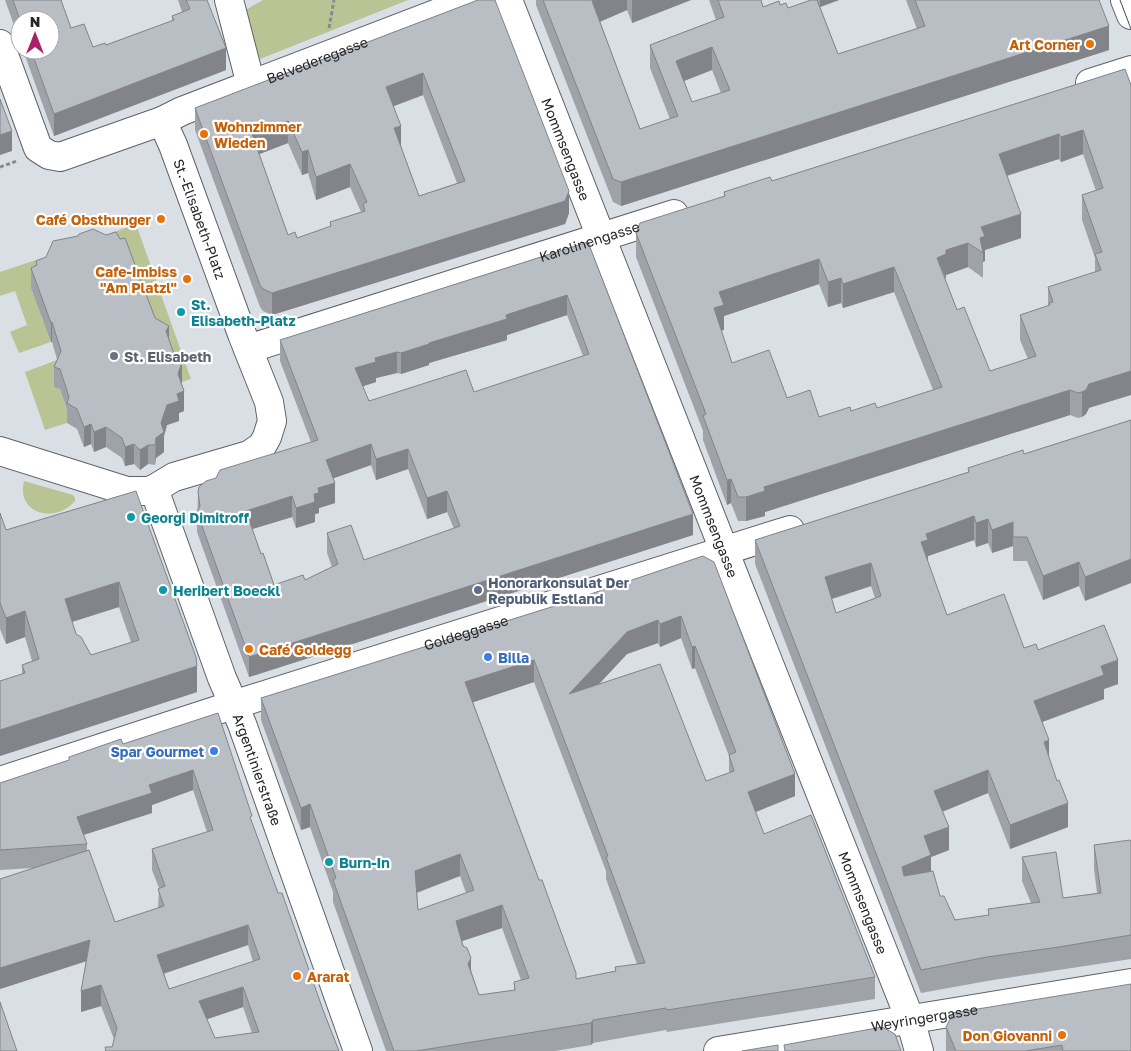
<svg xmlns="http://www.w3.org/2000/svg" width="1131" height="1051" font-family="'Golos Text',sans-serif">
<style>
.green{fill:#b9c394}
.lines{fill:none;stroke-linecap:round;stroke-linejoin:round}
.minor-casing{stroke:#5e6268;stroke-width:30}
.path{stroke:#878b90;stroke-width:3;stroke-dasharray:4 2.5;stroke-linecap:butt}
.minor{stroke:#fff;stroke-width:28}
.tram{stroke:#46484c;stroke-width:1}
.wall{fill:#9fa3a9;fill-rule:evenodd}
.shaded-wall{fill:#828489}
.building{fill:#b9bdc4;stroke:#828489;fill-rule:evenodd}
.food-dot{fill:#e8710a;stroke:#fff;stroke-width:2}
.culture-dot{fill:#0f9aa8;stroke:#fff;stroke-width:2}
.worship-dot{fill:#6b7280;stroke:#fff;stroke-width:2}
.service-dot{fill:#5c6f8a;stroke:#fff;stroke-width:2}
.shop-dot{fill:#3f7fe0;stroke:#fff;stroke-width:2}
.labels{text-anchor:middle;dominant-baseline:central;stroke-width:4.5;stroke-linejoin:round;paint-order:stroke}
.food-label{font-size:14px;font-weight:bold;fill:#c56008;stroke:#fff;text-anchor:end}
.street-label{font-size:14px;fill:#252629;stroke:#fff}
.culture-label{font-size:14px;font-weight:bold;fill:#0d838f;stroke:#fff;text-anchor:start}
.worship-label{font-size:14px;font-weight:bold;fill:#5b616d;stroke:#fff;text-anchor:start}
.service-label{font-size:14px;font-weight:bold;fill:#4e5e75;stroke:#fff;text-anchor:start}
.shop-label{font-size:14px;font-weight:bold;fill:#366cbe;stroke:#fff;text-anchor:start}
</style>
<rect width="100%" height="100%" fill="#dadfe6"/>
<g class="green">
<path d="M263 0H408L245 65 233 17Z"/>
<path d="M136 224 191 379 182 382 97 238Z"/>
<path d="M42 258 60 266 37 289 32 290 33 294 38 293 46 314 41 317 43 321 47 319 51 342 19 353 10 332 27 325 15 291 0 296V272Z"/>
<path d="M57 360 54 386 60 389 69 417 67 423 45 430 25 372Z"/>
<path d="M24 481 73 495 75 498V501C54 525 16 513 24 481Z"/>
</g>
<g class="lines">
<defs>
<g id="minor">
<path d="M229 0 251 85"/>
<path id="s1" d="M508 0 733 573 910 1019 919 1051"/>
<path d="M1125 0 1131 15"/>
<path id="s2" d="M0 44 38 148 49 155 60 157 162 121 182 111 472 0"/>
<path d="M1090 83 1131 70"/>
<path id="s3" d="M248 349 674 214"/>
<path d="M0 451 127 491H148L154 489 174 477 249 455 262 446 267 437 272 421 269 402 242 334 173 145 162 121"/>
<path id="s4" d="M154 489 222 678 242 724 358 1051"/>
<path id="s5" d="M0 781 233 705 790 530"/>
<path id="s6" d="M718 1051 1131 983"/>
</g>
</defs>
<use href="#minor" class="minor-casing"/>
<g class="path">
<path d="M329 28 334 0"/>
<path d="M0 167 17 161"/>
</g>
<use href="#minor" class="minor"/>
<path class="tram" d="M1120 0 1131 29"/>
</g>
<g class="wall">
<path d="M5 0H61L71 28 93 47 106 45 172 21V16L182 12 178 0H207L226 70 54 136 23 50H50L20 20V42Z"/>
<path d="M478 0 569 213 565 224 272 315 263 311 260 307 195 130V108ZM423 95 457 183 419 196 401 147 394 106ZM288 143 302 175 308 173 316 200 350 187 361 212 330 222V227L297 238 288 235 259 154Z"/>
<path d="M536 0H691L632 23 627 10 600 22 640 129 670 119 650 68V45L716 20 709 0H761L763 7 780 5 788 8 811 0H839L820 7 838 54 917 29 906 0H1099L1109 50 621 206 613 202 536 5ZM712 70 721 93 692 102 684 81Z"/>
<path d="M1125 69 1089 408 1086 414 1082 417 1078 418 1070 415 765 512V516L746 521H738L731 503 727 505 703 440V431L636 257V233L724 196V192L772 181ZM1083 154 1096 191 1082 195V220L1095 258V272L1048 287V306L1020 315V340L1028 359 990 371 957 310 945 279 946 275 968 267 983 278V262L985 261V250L1021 238 1007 176 1059 159 1061 162ZM819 284 828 307 841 303 843 308 894 292 933 390 877 408 851 411 819 417 732 363 721 330H724V316Z"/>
<path d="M588 242 693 535 249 677 197 532 198 492 216 478 311 442 280 361V340ZM567 315 583 356 474 392 369 401 363 386 376 382V378L397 373 401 374 429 365V363L507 340V335ZM371 465 376 480 408 469 427 519 447 512 454 529 364 560 327 533V553L332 567 305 580 274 585 261 554 252 529 292 517 296 528 315 522V514L319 513V508L335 503 333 478Z"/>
<path d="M36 261 155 318 169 339 182 382 181 384 184 411 179 413V421L167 425 164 436V452L156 458 155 465 148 464 140 470 134 464 125 466 122 458 106 447 94 452 91 444 84 447 77 429 67 423V410L60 389 54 387V367L57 359 52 342H51L31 288V268L36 266Z"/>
<path d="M1131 420 1085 601 1079 586 1043 600 1027 561H1013V546L992 553 988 543 976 547 974 540 928 556V563L947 615 1024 648 1038 650 1118 684 1104 689V699L1042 722 1049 758 1068 827 1010 849 988 793 942 812 949 850 931 857V871L940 896 955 920 988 915V909L1031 903 1022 881V857L1063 898 1097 893 1094 869V845L1131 842V959L987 981 921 993 755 564V540L968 472V468L1024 454ZM871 586 875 598 836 613 832 599Z"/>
<path d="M136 491 197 692 0 756V681L22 674V665L32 661 25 637 6 644 0 629V513L6 530ZM119 607 131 642 91 655 76 634 72 622Z"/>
<path d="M703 556 795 796 756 812 764 834 875 977V999L667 1032 666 1030 593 1043 591 1045 555 1051H386L333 902V892L310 827 301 830 261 720V698L561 604ZM681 638 692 669 695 668 729 756V773L706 781 599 684 627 654 658 643 660 647ZM534 682 606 871V879L637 964 615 967V971L576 979 473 702ZM460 876 466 893 418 910 417 893ZM502 928 521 980 514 982V990L479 995 462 941Z"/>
<path d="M218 713 252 824 339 1051H105V1047H112L114 1039 101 1006 81 1012 86 961 0 989V879L33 868 0 870V783L123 744ZM193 790 207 832 152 849V870L159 888 158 908 115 922 87 850V844L83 835 152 813V805ZM248 945 253 962 169 989 164 973ZM243 1007 252 1033 215 1038 207 1019Z"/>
<path d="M946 1027 1131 1051H946Z"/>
</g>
<g class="shaded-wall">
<path d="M596 0H627V10L592 25V1Z"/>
<path d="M632 0H691L632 23Z"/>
<path d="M820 0H839L820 7Z"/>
<path d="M1109 26V50L621 206V182Z"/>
<path d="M712 47V70L676 84V61Z"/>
<path d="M226 48V70L54 136V114Z"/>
<path d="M423 73V95L386 109V87Z"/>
<path d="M288 121V143L252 157V134Z"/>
<path d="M401 126V148L394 128Z"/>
<path d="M1083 130V154L1061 162V137Z"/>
<path d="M12 131V151L0 155V135Z"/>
<path d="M1059 134V159L999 178V154Z"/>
<path d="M308 150V173L302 175V152Z"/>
<path d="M350 164V187L316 200V177Z"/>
<path d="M569 191V213L565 224 272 315V293Z"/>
<path d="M1021 214V238L985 250V261L983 262V253L980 238 981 227Z"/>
<path d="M968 243V267L946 275V279L937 258 946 250Z"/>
<path d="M819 259V284L724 316V330L714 333V308L719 292Z"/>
<path d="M894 267V292L843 308V284Z"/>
<path d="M841 278V303L828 307V282Z"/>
<path d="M567 295V315L507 335V340L429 363V365L401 374V353L506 315Z"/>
<path d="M52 322V342H51V323Z"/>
<path d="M169 326V346L166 331Z"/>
<path d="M397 352V373L376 378V382L355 389V368L375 358Z"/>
<path d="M182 362V382L178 393 184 391V411L179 413V421L167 425 164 436V452L156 458 155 465 156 438Z"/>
<path d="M1131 371V395L1089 408 1086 414 1082 417V392L1089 384Z"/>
<path d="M1070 390V415L765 512V516L746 521V497L764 487Z"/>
<path d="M91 424V444L84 447V427Z"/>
<path d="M106 427V447L94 452V432Z"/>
<path d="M134 444V464L125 466V447Z"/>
<path d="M371 444V465L326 481V460Z"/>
<path d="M148 445V464L140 470V450Z"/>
<path d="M408 449V469L376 480V459Z"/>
<path d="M731 479V503L727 505V480Z"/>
<path d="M335 483V503L319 508V513L315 514V522L296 528V508L314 494 318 488Z"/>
<path d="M447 491V512L427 519V498Z"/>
<path d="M292 496V517L246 531V511Z"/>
<path d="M693 514V535L249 677V657Z"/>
<path d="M974 516V540L928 556V563L921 542 926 534Z"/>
<path d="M988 519V543L976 547V523Z"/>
<path d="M1013 522V546L992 553V530Z"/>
<path d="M1131 559V583L1085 601V577Z"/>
<path d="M1079 562V586L1043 600V576Z"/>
<path d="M871 563V586L825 601V577Z"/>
<path d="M119 582V607L65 624V599Z"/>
<path d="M25 611V637L6 644V618Z"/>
<path d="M681 616V638L660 647V624Z"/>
<path d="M658 620V643L627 654 569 716V694L627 632Z"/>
<path d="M695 646V668L692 669V647Z"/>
<path d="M534 660V682L465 705V682Z"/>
<path d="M1118 660V684L1104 689V699L1034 725V701L1101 666Z"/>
<path d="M197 666V692L0 756V730Z"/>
<path d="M1049 740V764L1044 742Z"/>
<path d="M193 770V790L152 805V813L77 837V817L149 785Z"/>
<path d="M988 770V793L934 815V791Z"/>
<path d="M795 774V796L748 815V792Z"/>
<path d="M1068 803V827L1010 849V825Z"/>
<path d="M310 804V827L301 830V808Z"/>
<path d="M949 827V850L931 857V879L902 890V867L924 836Z"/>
<path d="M460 854V876L415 893V871Z"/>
<path d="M502 905V928L456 943V921Z"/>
<path d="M248 925V945L157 976V955Z"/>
<path d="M90 940V960L0 989V968Z"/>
<path d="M471 958V981L468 964Z"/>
<path d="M101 985V1006L81 1012V991Z"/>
<path d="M243 987V1007L199 1022V1001Z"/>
<path d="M593 1020V1043L591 1045V1023Z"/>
</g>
<g class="building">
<path d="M13 0H61L71 28 84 24 93 47 105 43 106 45 174 20 172 16 190 9 186 0H207L226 48 54 114 31 50H50V20H20Z"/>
<path d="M478 0H495L569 191 565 201 272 293 263 289 260 285 195 108ZM423 73 465 181 419 196 394 128 401 126 386 87ZM288 121 302 152 308 150 316 177 350 164 367 202 363 204 365 211 330 222 331 226 297 238 295 232 288 235 252 134Z"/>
<path d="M543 0H596L592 1 640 129 678 116 650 45 724 17 718 0H761L763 7 779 1 780 5 786 3 788 8 811 0H817L838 54 925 26 915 0H1099L1109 26 621 182 613 179ZM712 47 730 90 692 102 676 61Z"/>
<path d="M1125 69 1131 85V371L1089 384 1086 390 1082 392 1078 393 1070 390 764 487 765 491 746 497H738L731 479 727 480 703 416 706 414 636 233 640 223 725 196 724 192 770 177 772 181ZM1083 130 1103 188 1082 195 1102 252 1095 254 1101 270 1048 287 1053 302 1049 303 1050 305 1020 315 1036 356 990 371 964 307 957 310 937 258 946 254V250L968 243 983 253 980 238 985 236 981 227 1021 214 999 154 1059 134 1061 137ZM819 259 828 282 841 278 843 284 894 267 942 387 877 408 875 403 851 411 850 407 819 417 810 390 787 398 769 350 732 363 714 308 724 305 719 292Z"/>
<path d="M0 99 12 131 0 135Z"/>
<path d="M93 229 106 235 116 232 120 239 125 238 155 318 169 326 166 331 176 360 182 362 178 374 184 391 177 394 179 401 167 405 161 423 164 432 156 438 155 445H148L140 450 134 444 125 447 122 438 106 427 94 432 91 424 84 427 77 409 67 403 69 397 60 369 54 367 61 351 52 322 51 323 31 268 37 265 36 261 46 257 53 241 78 236 79 234Z"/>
<path d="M588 242 693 514 249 657 197 512 200 506 198 492 199 487 206 481 216 478 220 470 318 440 280 340ZM567 295 589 354 474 392 466 370 369 401 355 368 376 362 375 358 397 352 401 353 429 344V343L507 319 506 315ZM371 444 376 459 408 449 427 498 447 491 460 526 364 560 351 525 327 533 338 564 305 580 303 575 274 585 263 553 261 554 246 511 292 496 296 508 315 502 314 494 319 493 318 488 335 483 326 460Z"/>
<path d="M1131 420V559L1085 577 1079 562 1043 576 1027 537H1013V522L992 530 988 519 976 523 974 516 926 534 928 540 921 542 947 615 1004 594 1024 648 1036 644 1038 650 1104 625 1118 660 1101 666 1104 675 1034 701 1049 740 1044 742 1057 781 1059 780 1068 803 1010 825 988 770 934 791 949 827 924 836 931 855 902 867 904 876 933 871 940 896H944L955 920 989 915 988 909 1040 902 1022 857 1056 852 1063 898 1101 893 1094 845 1130 840 1131 842V935L1059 947 987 957 921 970 755 540 969 472 968 468 1023 450 1024 454ZM871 563 881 596 836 613 825 577Z"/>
<path d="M136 491 196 657 197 666 0 730V681L25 673 22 665 39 659 25 611 6 618 0 603V513L6 530ZM119 582 139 640 91 655 81 637 76 634 65 599Z"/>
<path d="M703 556 714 562 795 774 748 792 764 834 811 815 875 977 667 1010 666 1008 593 1020 591 1023 416 1051H394L333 880 336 878 310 804 301 808 261 698 561 604ZM681 616 692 647 695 646 736 752 729 755 734 771 706 781 660 664 569 694 627 632 658 620 660 624ZM534 660 608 856 606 857 645 963 615 967 616 971 576 979V973L542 880H539L465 682ZM460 854 474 890 418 910 415 871ZM502 905 529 978 514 982 515 990 479 995 468 964 471 958 467 948 463 946 456 921Z"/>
<path d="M218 713 252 816 250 817 278 893H282L323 1010 339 1051H106L105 1047H112L117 1028 101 985 81 991 90 940 0 968V879L89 850 115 922 164 906 158 889 165 886 152 849 213 830 193 770 149 785 152 793 77 817 87 844 0 850V783L69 760V757L121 739 123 744ZM248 925 260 959 169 989 157 955ZM243 987 259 1032 215 1038 199 1001Z"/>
<path d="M1131 984V1051H1063L1062 1045 1025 1051H956L946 1027 953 1013Z"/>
<path d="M0 1002 17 1051H0Z"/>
<path d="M882 1027 895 1034 901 1051H785L784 1045Z"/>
<path d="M778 1045V1051H742Z"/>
</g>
<g class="food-dot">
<circle cx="1090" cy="44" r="5"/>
<circle cx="204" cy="134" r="5"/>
<circle cx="161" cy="219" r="5"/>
<circle cx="187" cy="279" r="5"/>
<circle cx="249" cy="649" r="5"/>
<circle cx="297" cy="976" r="5"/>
<circle cx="1062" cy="1035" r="5"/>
</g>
<g class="culture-dot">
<circle cx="181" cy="312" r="5"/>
<circle cx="131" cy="517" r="5"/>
<circle cx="163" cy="590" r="5"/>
<circle cx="329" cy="862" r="5"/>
</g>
<circle class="worship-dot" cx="114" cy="356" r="5"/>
<circle class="service-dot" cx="478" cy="590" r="5"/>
<g class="shop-dot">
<circle cx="488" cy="657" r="5"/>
<circle cx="214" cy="751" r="5"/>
</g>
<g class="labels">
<g class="food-label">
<text x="1080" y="44">Art Corner</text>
<text x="214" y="126" text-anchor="start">Wohnzimmer<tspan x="214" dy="16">Wieden</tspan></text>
<text x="151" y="219">Café Obsthunger</text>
<text x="177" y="271">Cafe-Imbiss<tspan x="177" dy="16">"Am Platzl"</tspan></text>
<text x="259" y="649" text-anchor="start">Café Goldegg</text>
<text x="307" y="976" text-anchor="start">Ararat</text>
<text x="1052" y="1035">Don Giovanni</text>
</g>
<g class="street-label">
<text stroke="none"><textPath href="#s2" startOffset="410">Belvederegasse</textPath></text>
<text stroke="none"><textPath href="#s1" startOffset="160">Mommsengasse</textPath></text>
<text transform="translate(200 219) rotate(70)">St.-Elisabeth-Platz</text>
<text stroke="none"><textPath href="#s3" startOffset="358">Karolinengasse</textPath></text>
<text stroke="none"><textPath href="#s1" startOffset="565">Mommsengasse</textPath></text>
<text stroke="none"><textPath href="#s5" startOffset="489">Goldeggasse</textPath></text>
<text stroke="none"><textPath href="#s4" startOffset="299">Argentinierstraße</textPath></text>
<text stroke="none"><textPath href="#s1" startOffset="970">Mommsengasse</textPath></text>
<text stroke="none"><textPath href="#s6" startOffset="209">Weyringergasse</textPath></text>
</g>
<g class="culture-label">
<text x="191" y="304">St.<tspan x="191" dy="16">Elisabeth-Platz</tspan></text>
<text x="141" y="517">Georgi Dimitroff</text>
<text x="173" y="590">Heribert Boeckl</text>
<text x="339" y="862">Burn-In</text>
</g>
<g class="worship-label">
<text x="124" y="356">St. Elisabeth</text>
</g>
<g class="service-label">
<text x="488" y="582">Honorarkonsulat Der<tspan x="488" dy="16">Republik Estland</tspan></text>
</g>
<g class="shop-label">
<text x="498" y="657">Billa</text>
<text x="204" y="751" text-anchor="end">Spar Gourmet</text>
</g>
</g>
<g transform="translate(35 35)"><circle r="24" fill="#ffffff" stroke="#a8a8a9"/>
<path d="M0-4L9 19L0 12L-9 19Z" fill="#a8216a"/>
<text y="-8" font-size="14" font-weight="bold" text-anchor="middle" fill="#252629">N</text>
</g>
</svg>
